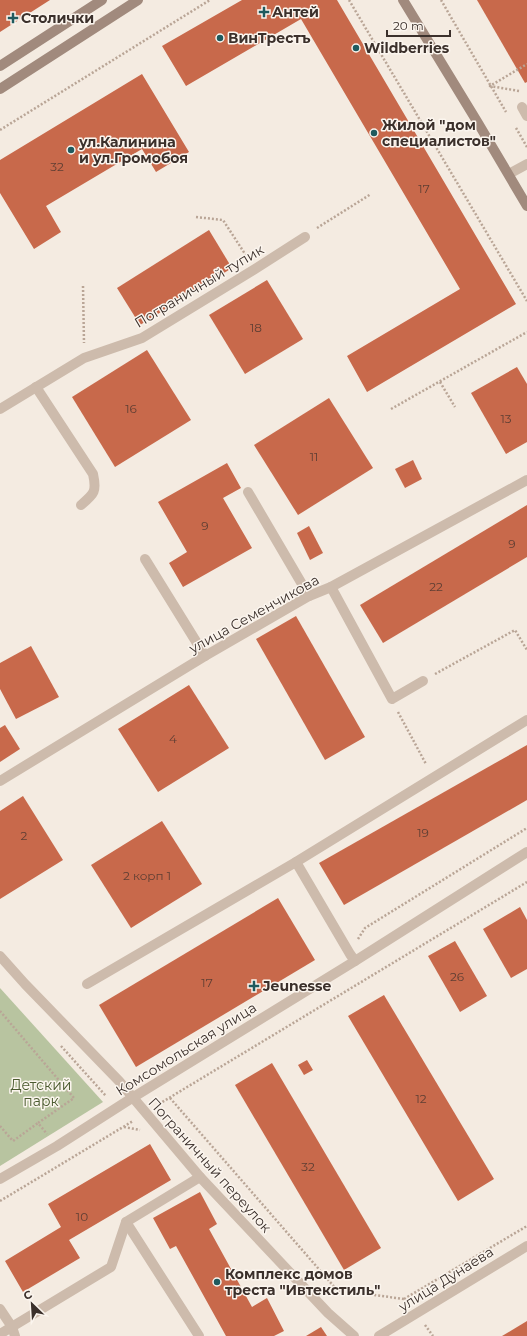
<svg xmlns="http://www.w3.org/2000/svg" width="527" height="1336" font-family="Montserrat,sans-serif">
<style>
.green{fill:#b8c4a0}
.building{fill:#c8694b}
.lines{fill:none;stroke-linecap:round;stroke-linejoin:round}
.path{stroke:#b9a596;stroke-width:2.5;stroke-dasharray:2 2;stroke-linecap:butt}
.service{stroke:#cdbbac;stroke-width:10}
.minor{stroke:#cdbbac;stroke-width:10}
.tertiary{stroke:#cdbbac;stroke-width:10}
.secondary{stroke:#a18a7d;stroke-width:10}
.poi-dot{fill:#1f5a5e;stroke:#fbf5ee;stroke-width:1.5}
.labels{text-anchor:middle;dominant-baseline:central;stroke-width:3;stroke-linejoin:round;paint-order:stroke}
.number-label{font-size:12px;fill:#5e3e33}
.poi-label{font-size:14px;font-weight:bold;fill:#3b302b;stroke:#fbf5ee;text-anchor:start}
.street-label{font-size:14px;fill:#3b302b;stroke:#fbf5ee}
.park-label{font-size:14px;fill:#4a5a2e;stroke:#fbf5ee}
</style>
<rect width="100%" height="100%" fill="#f4ebe1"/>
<path class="green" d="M0 988 103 1102 0 1166Z"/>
<g class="building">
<path d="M0 0H50L0 32Z"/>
<path d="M242 0H337L516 304 367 392 347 356 460 289 301 19 186 86 162 46Z"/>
<path d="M477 0H527V82L525 83Z"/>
<path d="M142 74 189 152 156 172 142 149 46 206 61 232 34 249 0 193V160Z"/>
<path d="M209 230 232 268 140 325 117 288Z"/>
<path d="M267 280 303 339 245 374 209 315Z"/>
<path d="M147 350 191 420 115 467 72 397Z"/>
<path d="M517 367 527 384V442L506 454 471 393Z"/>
<path d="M329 398 373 468 298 515 254 445Z"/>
<path d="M413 460 422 479 405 488 395 469Z"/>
<path d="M227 463 241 488 223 498 252 548 183 587 169 563 187 552 158 502Z"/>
<path d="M527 505V557L383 643 360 605Z"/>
<path d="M309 526 323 553 310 560 297 533Z"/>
<path d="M296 616 365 737 325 760 256 639Z"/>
<path d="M31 646 59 697 16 719 0 689V663Z"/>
<path d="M189 685 229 748 158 792 118 729Z"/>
<path d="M5 725 20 749 0 762V728Z"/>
<path d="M527 745V800L344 905 319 863Z"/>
<path d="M23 796 63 860 0 899V811Z"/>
<path d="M162 821 202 884 131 928 91 865Z"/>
<path d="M278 898 315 960 136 1067 99 1005Z"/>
<path d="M520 907 527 920V969L511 978 483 929Z"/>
<path d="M455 941 487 996 460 1012 428 956Z"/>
<path d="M384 995 494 1179 458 1201 348 1016Z"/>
<path d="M307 1060 313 1070 304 1075 298 1065Z"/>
<path d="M272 1063 381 1248 344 1270 235 1085Z"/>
<path d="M150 1144 171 1180 69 1240 80 1258 23 1292 5 1261 61 1227 48 1204Z"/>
<path d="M200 1192 217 1224 209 1229 252 1307 267 1298 284 1331 274 1336H226L176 1246 170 1249 153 1218Z"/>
<path d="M527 1321V1336H502Z"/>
<path d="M321 1327 327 1336H306Z"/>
</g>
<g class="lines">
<g class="path">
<path d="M349 0 527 301"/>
<path d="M441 0 506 112"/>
<path d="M519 91 490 86 527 64"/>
<path d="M516 128 527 147"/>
<path d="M0 130 210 0"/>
<path d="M196 217 223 220 247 257"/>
<path d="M317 228 371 194"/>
<path d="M83 286 84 343"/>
<path d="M440 382 455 407"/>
<path d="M391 409 527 332"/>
<path d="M435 674 515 630 527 650"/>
<path d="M398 712 426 764"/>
<path d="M358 939 365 928 527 828"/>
<path d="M0 1011 74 1098 38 1123 47 1134"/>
<path d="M61 1046 106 1096"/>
<path d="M170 1098 337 1290 404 1299 407 1302"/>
<path d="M159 1104 527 882"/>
<path d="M0 1126 13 1141 38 1123"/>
<path d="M124 1127 140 1130"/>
<path d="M0 1201 133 1121"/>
<path d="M404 1299 527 1226"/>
<path d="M425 1325 433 1336"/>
</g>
<g class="service">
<path d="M522 107 527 116"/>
<path d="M509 174 527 164"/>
<path d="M36 387 93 474C97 492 94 494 81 505"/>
<path d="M0 409 84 358 142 338 255 269 305 237"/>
<path d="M248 492 309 596"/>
<path d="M145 559 205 656"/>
<path d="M331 587 392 699 423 681"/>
<path d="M296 862 350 954 355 961"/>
<path d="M87 984 296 862 527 720"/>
<path d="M0 1309 12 1327 15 1336"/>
<path d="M0 1334 111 1267 126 1222"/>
<path d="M199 1336 126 1222 200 1177"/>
</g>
<g class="minor">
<path d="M0 781 205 656 309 596 331 587 527 480"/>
<path d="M0 956 25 984 119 1081 200 1177 328 1313 354 1336"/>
<path d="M379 1336 527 1246"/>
</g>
<path class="tertiary" d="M0 1179 57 1146 132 1098 355 961 527 852"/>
<g class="secondary">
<path d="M403 0 478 123 527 206"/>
<path d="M0 66 102 0"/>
<path d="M0 89 138 0"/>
</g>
</g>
<g class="poi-dot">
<path d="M262 6h4v4h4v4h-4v4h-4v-4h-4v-4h4z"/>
<path d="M11 12h4v4h4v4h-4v4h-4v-4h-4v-4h4z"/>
<circle cx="220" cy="38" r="4"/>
<circle cx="356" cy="48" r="4"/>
<circle cx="374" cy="133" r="4"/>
<circle cx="71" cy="150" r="4"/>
<path d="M252 980h4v4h4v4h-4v4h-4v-4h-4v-4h4z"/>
<circle cx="217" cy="1282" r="4"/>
</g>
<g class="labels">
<g class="number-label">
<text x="57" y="166">32</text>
<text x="424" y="188">17</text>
<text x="256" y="327">18</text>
<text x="131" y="408">16</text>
<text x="506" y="418">13</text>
<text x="314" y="456">11</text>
<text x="205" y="525">9</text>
<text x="512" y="543">9</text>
<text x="436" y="586">22</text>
<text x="173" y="738">4</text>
<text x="423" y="832">19</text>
<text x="24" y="835">2</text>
<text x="147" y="875">2 корп 1</text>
<text x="457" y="976">26</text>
<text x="207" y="982">17</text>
<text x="421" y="1098">12</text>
<text x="308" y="1166">32</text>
<text x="82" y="1216">10</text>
</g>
<g class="poi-label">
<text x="272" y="12">Антей</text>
<text x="21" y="18">Столички</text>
<text x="228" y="38">ВинТрестъ</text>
<text x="364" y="48">Wildberries</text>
<text x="382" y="125">Жилой "дом<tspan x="382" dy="16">специалистов"</tspan></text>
<text x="79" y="142">ул.Калинина<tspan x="79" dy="16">и ул.Громобоя</tspan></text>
<text x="263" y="986">Jeunesse</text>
<text x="225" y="1274">Комплекс домов<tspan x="225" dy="16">треста "Ивтекстиль"</tspan></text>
</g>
<g class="street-label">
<text transform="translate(199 286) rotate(-31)">Пограничный тупик</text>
<text transform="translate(254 614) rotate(-29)">улица Семенчикова</text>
<text transform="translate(186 1049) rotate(-32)">Комсомольская улица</text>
<text transform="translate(210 1165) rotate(48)">Пограничный переулок</text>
<text transform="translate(446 1279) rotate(-32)">улица Дунаева</text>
</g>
<g class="park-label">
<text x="41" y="1085">Детский<tspan x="41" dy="16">парк</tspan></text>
</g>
</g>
<g transform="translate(32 1304) rotate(335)" stroke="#fbf5ee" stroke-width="3" paint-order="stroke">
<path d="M0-3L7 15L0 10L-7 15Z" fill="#3b302b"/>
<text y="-6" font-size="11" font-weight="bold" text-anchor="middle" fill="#3b302b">С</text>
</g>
<path d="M387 30v6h63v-6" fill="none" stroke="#3b302b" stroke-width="2"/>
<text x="393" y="30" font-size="12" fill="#3b302b" stroke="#fbf5ee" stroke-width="3" paint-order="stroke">20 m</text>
</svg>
